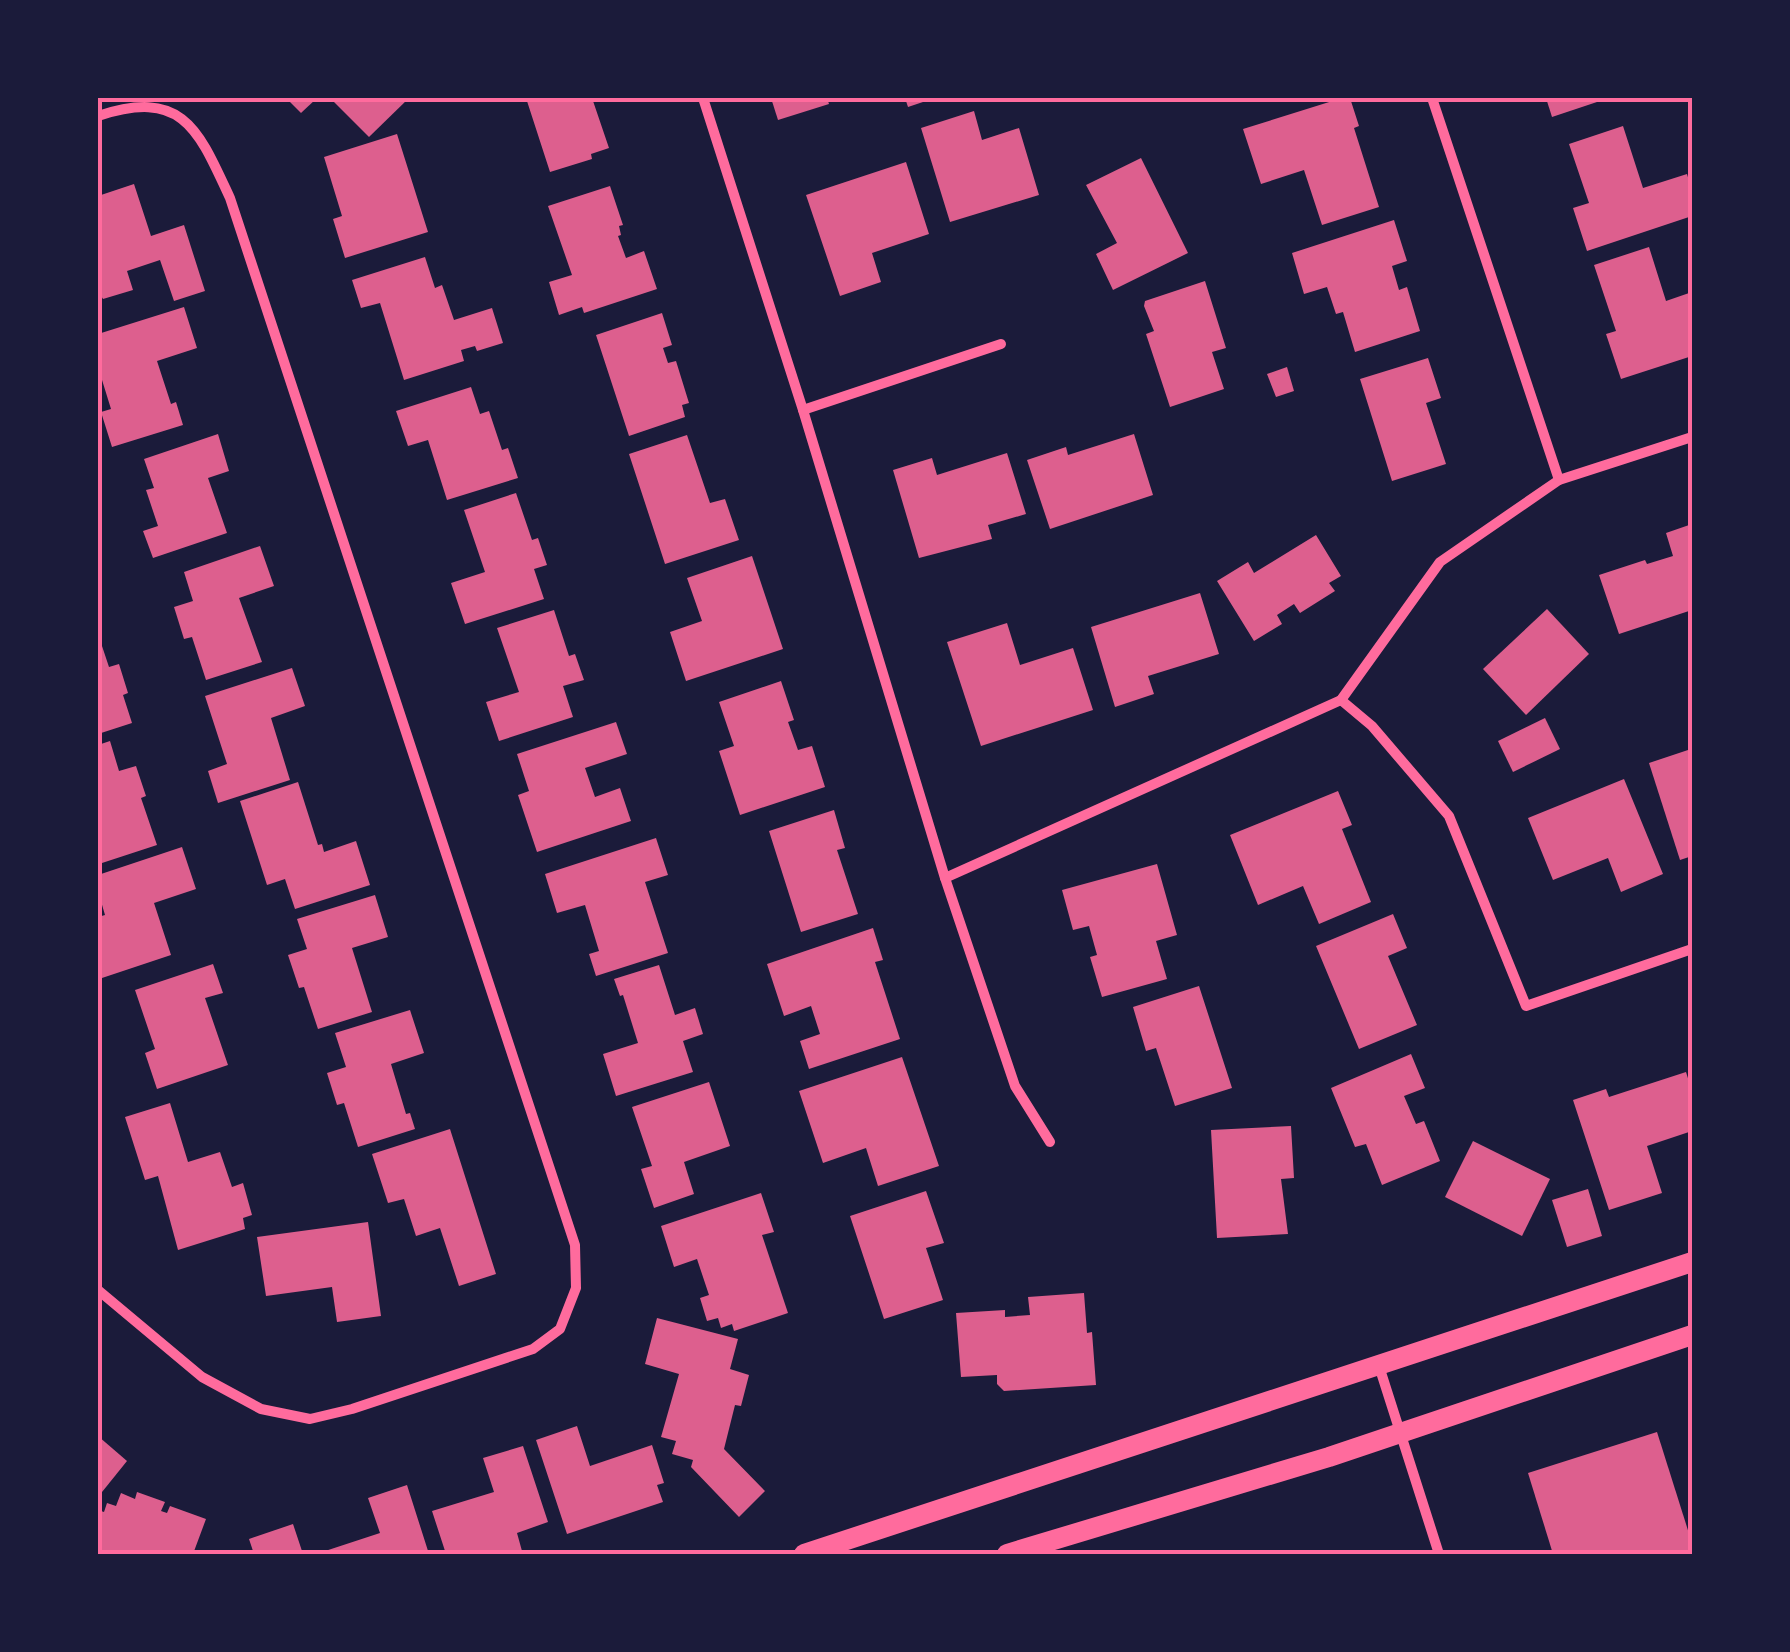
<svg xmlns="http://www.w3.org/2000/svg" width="1790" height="1652" font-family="'Public Sans',sans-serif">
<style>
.building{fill:#dd5f8e}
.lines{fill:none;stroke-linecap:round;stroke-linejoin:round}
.minor{stroke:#ff6b9d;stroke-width:10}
.secondary{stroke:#ff6b9d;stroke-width:20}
.neatline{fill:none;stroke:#ff6b9d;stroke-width:4}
</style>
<rect width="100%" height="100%" fill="#1b1b3a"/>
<g class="building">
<path d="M286 98H317L301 113Z"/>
<path d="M330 98H409L369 137Z"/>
<path d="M526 98H592L609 148 591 154 592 159 550 172Z"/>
<path d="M771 98H827L829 104 778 120Z"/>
<path d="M905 98H935L908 107Z"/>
<path d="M1342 98H1350L1359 126 1354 128 1379 207 1322 225 1304 170 1261 184 1243 129Z"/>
<path d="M1546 98H1609L1552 117Z"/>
<path d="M974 111 982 140 1019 128 1039 195 950 222 921 128Z"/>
<path d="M1623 126 1643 188 1687 174 1692 191V216L1587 251 1573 208 1589 203 1569 144Z"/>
<path d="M397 134 428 232 345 258 333 219 342 216 324 157Z"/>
<path d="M1141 158 1188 253 1113 290 1096 254 1117 243 1086 185Z"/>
<path d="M906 162 929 234 872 253 881 282 840 296 806 195Z"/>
<path d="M134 184 151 236 184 225 205 291 174 301 160 260 127 271 133 290 103 299 98 291V235L102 233 98 219V196Z"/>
<path d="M610 186 623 225 619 226 621 235 618 236 626 258 644 251 657 289 584 313 582 307 559 315 549 282 572 275 548 206Z"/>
<path d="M1394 220 1407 261 1392 266 1399 290 1407 287 1420 331 1355 352 1343 312 1336 314 1327 287 1304 294 1292 253Z"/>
<path d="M1649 247 1666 301 1692 292V356L1621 379 1606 334 1616 331 1594 265Z"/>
<path d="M425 257 435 288 442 285 454 320 492 308 503 343 477 351 475 346 461 350 464 361 404 380 380 303 361 308 352 280Z"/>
<path d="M1205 281 1226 348 1212 352 1224 389 1170 407 1146 334 1154 331 1144 306 1145 301Z"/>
<path d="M184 307 197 348 157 361 171 404 176 402 183 425 112 447 101 412 111 409 98 367V334Z"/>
<path d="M662 313 672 345 663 348 668 363 676 361 689 403 682 405 685 417 629 436 596 335Z"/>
<path d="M1428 358 1441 398 1426 403 1446 464 1392 481 1360 379Z"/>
<path d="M1287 367 1294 391 1276 397 1267 374Z"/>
<path d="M471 387 480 414 489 411 502 450 508 448 518 478 447 500 428 440 408 446 396 411Z"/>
<path d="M218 434 229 471 208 478 227 533 153 558 143 531 158 526 146 490 154 488 144 459Z"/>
<path d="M1134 434 1153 495 1050 529 1027 460 1066 447 1068 455Z"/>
<path d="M687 435 710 503 725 499 739 540 665 564 629 454Z"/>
<path d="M1007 453 1026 514 988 525 992 539 919 558 893 470 932 458 937 475Z"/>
<path d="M516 493 532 540 538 538 547 565 534 569 544 599 465 624 451 583 485 572 464 510Z"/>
<path d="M1692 524V610L1619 634 1599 575 1645 560 1647 564 1673 556 1666 533Z"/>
<path d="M1316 535 1341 576 1329 583 1335 591 1300 613 1294 604 1277 615 1282 624 1254 641 1217 581 1248 562 1254 573Z"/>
<path d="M260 546 274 586 239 598 262 662 206 680 192 637 184 639 174 607 193 601 184 572Z"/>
<path d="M752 556 783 649 686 681 670 632 702 621 687 578Z"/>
<path d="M1200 593 1219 654 1148 676 1154 694 1115 707 1091 627Z"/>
<path d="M1547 609 1589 654 1526 715 1483 669Z"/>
<path d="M554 610 569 656 575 654 584 680 563 686 573 717 499 741 486 702 519 692 497 628Z"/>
<path d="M1007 623 1020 665 1073 648 1093 710 981 746 947 642Z"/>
<path d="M98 634 109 667 119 664 128 693 123 695 132 723 98 734Z"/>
<path d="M292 668 305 706 271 718 290 780 218 803 208 771 227 764 205 696Z"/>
<path d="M781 681 794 720 788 722 798 750 812 746 825 787 740 815 719 751 734 746 719 702Z"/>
<path d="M1545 718 1560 749 1513 772 1498 741Z"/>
<path d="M616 722 627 754 585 768 595 797 620 788 631 821 537 852 518 795 529 791 517 754Z"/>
<path d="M110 741 119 771 136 766 146 796 141 798 157 845 102 863 98 851V745Z"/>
<path d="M1691 749 1692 856 1680 860 1649 763Z"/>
<path d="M1624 779 1663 874 1621 892 1608 858 1553 880 1528 818Z"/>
<path d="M298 782 318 845 322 844 324 852 356 841 370 885 295 909 285 879 267 885 240 801Z"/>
<path d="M1338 791 1352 825 1342 829 1371 902 1319 924 1303 886 1258 905 1230 835Z"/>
<path d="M834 810 845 848 837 850 858 914 801 932 769 831Z"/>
<path d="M656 838 668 875 645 882 668 953 596 976 589 954 599 951 585 905 557 913 545 874Z"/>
<path d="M182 847 196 889 154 903 171 955 99 979 98 917 105 915 98 891V875Z"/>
<path d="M1157 864 1177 935 1156 941 1167 979 1102 997 1090 957 1097 955 1089 926 1073 930 1062 890Z"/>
<path d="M375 895 388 937 352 948 372 1012 318 1029 304 987 299 988 288 955 307 949 297 919Z"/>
<path d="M1393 914 1407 948 1388 956 1417 1025 1359 1049 1316 946Z"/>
<path d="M873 928 883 960 875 962 900 1039 809 1069 800 1041 820 1034 811 1006 784 1016 767 964Z"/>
<path d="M213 964 223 993 205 998 228 1065 157 1089 145 1053 155 1049 135 990Z"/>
<path d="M659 965 675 1015 695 1008 703 1034 683 1041 693 1072 616 1096 603 1054 638 1043 623 995 620 996 614 979Z"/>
<path d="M1199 986 1232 1088 1175 1106 1156 1048 1146 1051 1133 1007Z"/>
<path d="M410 1010 424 1053 391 1064 406 1114 410 1113 415 1129 358 1147 344 1103 337 1105 327 1073 346 1067 335 1033Z"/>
<path d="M1411 1054 1425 1088 1404 1096 1416 1124 1424 1121 1440 1161 1382 1185 1366 1144 1355 1147 1331 1088Z"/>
<path d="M902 1057 939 1166 878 1186 866 1148 823 1163 799 1091Z"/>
<path d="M1686 1072 1692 1091V1131L1647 1146 1662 1193 1609 1210 1573 1100 1606 1089 1609 1097Z"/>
<path d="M709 1082 730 1146 684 1162 694 1194 654 1208 641 1169 652 1166 632 1107Z"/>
<path d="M170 1103 188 1162 220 1152 232 1187 243 1183 252 1215 243 1218 245 1229 178 1250 158 1176 145 1180 125 1117Z"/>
<path d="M1291 1126 1294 1178 1281 1179 1288 1234 1217 1238 1211 1130Z"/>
<path d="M450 1129 496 1274 459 1286 440 1228 416 1236 404 1199 388 1203 372 1154Z"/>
<path d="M1473 1141 1550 1179 1522 1236 1445 1197Z"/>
<path d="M1588 1189 1602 1236 1567 1247 1552 1200Z"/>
<path d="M926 1191 944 1243 926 1248 943 1300 884 1319 850 1216Z"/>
<path d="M761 1193 774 1232 762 1235 788 1313 734 1331 732 1324 721 1328 718 1318 707 1321 700 1298 709 1295 697 1259 674 1267 661 1226Z"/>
<path d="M368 1222 381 1316 337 1322 332 1287 266 1296 257 1237Z"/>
<path d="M1084 1293 1087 1333 1092 1332 1096 1385 1004 1391 997 1384V1375L961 1377 956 1313 1005 1310V1317L1030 1315 1028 1297Z"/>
<path d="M657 1318 738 1339 730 1369 749 1375 741 1406 735 1405 724 1449 765 1491 739 1517 691 1467 693 1460 672 1454 676 1441 661 1437 679 1374 645 1364Z"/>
<path d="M577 1426 590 1466 652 1445 664 1483 657 1485 663 1502 567 1534 536 1440Z"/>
<path d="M1657 1432 1692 1543V1554H1553L1528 1473Z"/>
<path d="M98 1436 127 1461 98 1497Z"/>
<path d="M523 1446 548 1522 517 1533 522 1551 511 1554H495L494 1551 483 1554H446L432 1511 494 1492 483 1458Z"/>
<path d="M407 1485 429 1554H316L380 1533 368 1498Z"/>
<path d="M137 1492 165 1502 161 1511 167 1513 170 1506 206 1519 193 1554H98V1510L104 1512 107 1503 116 1506 121 1493 135 1499Z"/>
<path d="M293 1524 303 1554H254L249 1539Z"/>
</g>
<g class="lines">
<g class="minor">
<path d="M703 98 803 410 945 878 1015 1086 1050 1142"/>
<path d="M1432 98 1559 480"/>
<path d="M98 116C183 88 198 129 230 198L575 1245 576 1288 560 1329 533 1349 352 1409 310 1419 261 1409 202 1377 98 1290"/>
<path d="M803 410 1001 344"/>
<path d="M1341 700 1372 726 1449 816 1526 1006 1692 949"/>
<path d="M945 878 1341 700 1440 562 1559 480 1692 437"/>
<path d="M1379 1366 1439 1554"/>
</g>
<g class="secondary">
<path d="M804 1554 1692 1262"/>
<path d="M1007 1554 1329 1457 1692 1335"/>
</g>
</g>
<rect width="1790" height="1652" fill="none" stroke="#1b1b3a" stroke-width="200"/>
<rect x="100" y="100" width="1590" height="1452" class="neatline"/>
</svg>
